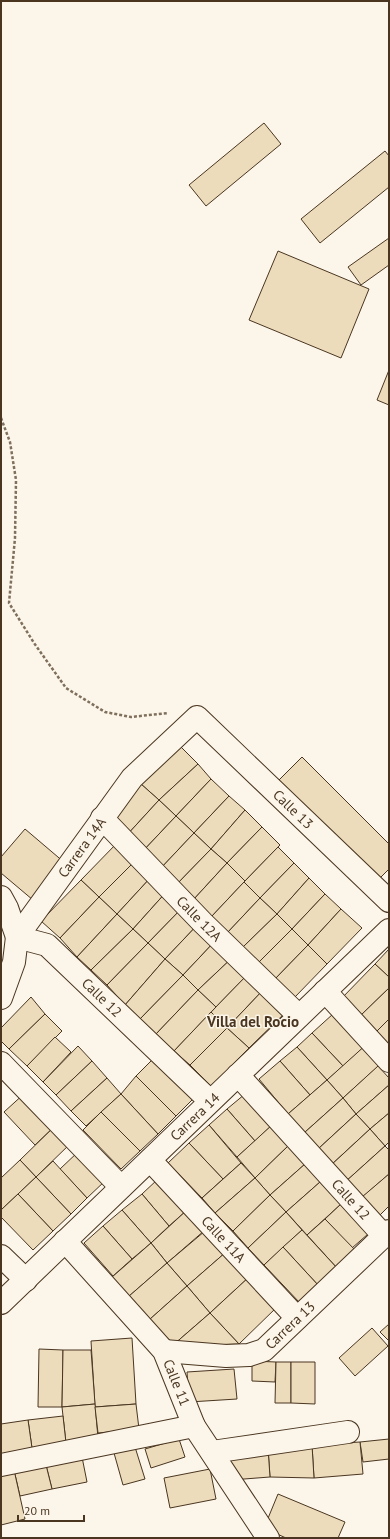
<svg xmlns="http://www.w3.org/2000/svg" width="390" height="1539" font-family="'PT Sans',sans-serif">
<style>
.building{fill:#ecdcbc;stroke:#4a3520}
.lines{fill:none;stroke-linecap:round;stroke-linejoin:round}
.minor-casing{stroke:#4a3520;stroke-width:24}
.path{stroke:#7f6f5c;stroke-width:2.5;stroke-dasharray:3 2;stroke-linecap:butt}
.minor{stroke:#fbf6e9;stroke-width:22}
.labels{text-anchor:middle;dominant-baseline:central;stroke-width:3;stroke-linejoin:round;paint-order:stroke}
.street-label{font-size:14px;fill:#4a3520;stroke:#fbf6e9}
.neighbourhood-label{font-size:15px;font-weight:bold;fill:#4a3520;stroke:#fbf6e9}
</style>
<rect width="100%" height="100%" fill="#fbf6e9"/>
<g class="building">
<path d="M264 123 281 144 206 206 189 185Z"/>
<path d="M385 151 389 156V187L320 243 301 219Z"/>
<path d="M389 238V265L361 285 348 267Z"/>
<path d="M278 251 369 289 341 358 249 320Z"/>
<path d="M389 370V405L377 400Z"/>
<path d="M179 745 198 764 159 800 141 784Z"/>
<path d="M302 757 389 844V869L375 883 275 784Z"/>
<path d="M198 764 211 779 176 816 159 800Z"/>
<path d="M211 779 229 796 194 833 176 816Z"/>
<path d="M141 784 159 800 126 836 108 818Z"/>
<path d="M229 796 245 810 211 849 194 833Z"/>
<path d="M159 800 176 816 143 851 126 836Z"/>
<path d="M245 810 262 827 227 863 211 849Z"/>
<path d="M176 816 194 833 161 868 143 851Z"/>
<path d="M262 827 280 845 245 881 227 863Z"/>
<path d="M25 829 65 863 33 900 1 873V857Z"/>
<path d="M194 833 211 849 177 884 161 868Z"/>
<path d="M118 842 136 860 99 897 81 880Z"/>
<path d="M278 847 294 863 260 898 244 882Z"/>
<path d="M211 849 227 863 194 899 177 884Z"/>
<path d="M136 860 152 876 117 914 99 897Z"/>
<path d="M227 863 245 881 212 916 194 899Z"/>
<path d="M294 863 309 878 277 914 260 898Z"/>
<path d="M152 876 168 890 133 929 117 914Z"/>
<path d="M309 878 325 894 292 929 277 914Z"/>
<path d="M81 880 99 897 60 938 41 921Z"/>
<path d="M244 882 260 898 228 932 212 916Z"/>
<path d="M168 890 185 905 148 943 133 929Z"/>
<path d="M325 894 341 909 308 945 292 929Z"/>
<path d="M99 897 117 914 77 957 60 938Z"/>
<path d="M260 898 277 914 243 947 228 932Z"/>
<path d="M185 905 202 920 165 959 148 943Z"/>
<path d="M341 909 362 928 327 964 308 945Z"/>
<path d="M117 914 133 929 91 970 77 957Z"/>
<path d="M277 914 292 929 258 963 243 947Z"/>
<path d="M202 920 216 940 183 975 165 959Z"/>
<path d="M133 929 148 943 107 985 91 970Z"/>
<path d="M292 929 308 945 275 979 258 963Z"/>
<path d="M216 940 234 956 198 990 183 975Z"/>
<path d="M148 943 165 959 125 1005 107 985Z"/>
<path d="M308 945 327 964 294 998 275 979Z"/>
<path d="M389 949V977L375 964Z"/>
<path d="M234 956 250 972 216 1007 198 990Z"/>
<path d="M165 959 183 975 140 1019 125 1005Z"/>
<path d="M375 964 389 977V988L358 1018 340 1000Z"/>
<path d="M250 972 264 989 227 1028 211 1012Z"/>
<path d="M183 975 198 990 156 1034 140 1019Z"/>
<path d="M389 988V1019L374 1034 358 1018Z"/>
<path d="M264 989 287 1011 249 1048 227 1028Z"/>
<path d="M198 990 216 1007 174 1051 156 1034Z"/>
<path d="M31 997 45 1014 9 1049 1 1041V1028Z"/>
<path d="M211 1012 227 1028 190 1065 174 1051Z"/>
<path d="M45 1014 62 1031 27 1066 9 1049Z"/>
<path d="M333 1014 364 1047 343 1066 312 1033Z"/>
<path d="M389 1019V1048L374 1034Z"/>
<path d="M227 1028 249 1048 211 1086 190 1065Z"/>
<path d="M312 1033 343 1066 327 1080 297 1047Z"/>
<path d="M55 1037 71 1052 43 1082 27 1066Z"/>
<path d="M368 1043 384 1061 343 1098 327 1080Z"/>
<path d="M78 1046 92 1061 56 1095 43 1082Z"/>
<path d="M297 1047 327 1080 310 1095 280 1061Z"/>
<path d="M156 1056 196 1096 176 1116 136 1076Z"/>
<path d="M92 1061 107 1078 71 1111 56 1095Z"/>
<path d="M280 1061 310 1095 288 1114 259 1079Z"/>
<path d="M378 1066 389 1078V1085L356 1114 343 1098Z"/>
<path d="M136 1076 176 1116 158 1134 121 1094Z"/>
<path d="M107 1078 121 1094 86 1126 71 1111Z"/>
<path d="M327 1080 343 1098 304 1133 288 1114Z"/>
<path d="M389 1085V1113L370 1129 356 1114Z"/>
<path d="M26 1092 56 1125 35 1145 4 1112Z"/>
<path d="M121 1094 158 1134 140 1151 101 1112Z"/>
<path d="M245 1094 272 1125 255 1141 227 1109Z"/>
<path d="M343 1098 356 1114 319 1148 304 1133Z"/>
<path d="M227 1109 255 1141 237 1157 209 1125Z"/>
<path d="M101 1112 140 1151 121 1169 83 1130Z"/>
<path d="M389 1113V1142L385 1146 370 1129Z"/>
<path d="M356 1114 370 1129 331 1165 317 1150Z"/>
<path d="M56 1125 72 1142 36 1177 20 1160Z"/>
<path d="M209 1125 241 1163 223 1179 189 1143Z"/>
<path d="M272 1125 288 1146 255 1178 237 1157Z"/>
<path d="M370 1129 385 1146 344 1183 329 1167Z"/>
<path d="M189 1143 223 1179 202 1198 168 1163Z"/>
<path d="M288 1146 305 1164 270 1195 255 1178Z"/>
<path d="M385 1146 389 1150V1174L359 1200 344 1183Z"/>
<path d="M79 1151 106 1180 87 1198 60 1169Z"/>
<path d="M20 1160 36 1177 1 1210V1178Z"/>
<path d="M53 1161 87 1198 71 1214 36 1177Z"/>
<path d="M241 1163 255 1178 215 1213 202 1198Z"/>
<path d="M305 1164 320 1182 286 1212 270 1195Z"/>
<path d="M389 1174V1206L380 1215 362 1197Z"/>
<path d="M36 1177 71 1214 53 1231 18 1194Z"/>
<path d="M255 1178 270 1195 233 1231 215 1213Z"/>
<path d="M158 1179 187 1210 169 1226 142 1194Z"/>
<path d="M320 1182 341 1204 307 1235 286 1212Z"/>
<path d="M18 1194 53 1231 33 1250 1 1217V1210Z"/>
<path d="M142 1194 169 1226 151 1243 122 1210Z"/>
<path d="M270 1195 286 1212 248 1248 233 1231Z"/>
<path d="M341 1204 368 1234 352 1248 325 1219Z"/>
<path d="M122 1210 151 1243 132 1259 103 1226Z"/>
<path d="M187 1210 205 1230 167 1263 151 1243Z"/>
<path d="M286 1212 302 1230 264 1265 248 1248Z"/>
<path d="M325 1219 356 1251 337 1268 307 1235Z"/>
<path d="M103 1226 132 1259 113 1276 84 1243Z"/>
<path d="M302 1230 337 1268 318 1285 283 1247Z"/>
<path d="M205 1231 226 1252 187 1286 167 1263Z"/>
<path d="M151 1243 167 1263 128 1297 111 1278Z"/>
<path d="M283 1247 318 1285 300 1303 264 1265Z"/>
<path d="M226 1252 249 1277 210 1313 187 1286Z"/>
<path d="M167 1263 187 1286 149 1320 128 1297Z"/>
<path d="M249 1277 277 1307 239 1344 210 1313Z"/>
<path d="M187 1286 210 1313 172 1346 149 1320Z"/>
<path d="M210 1313 239 1344 172 1346Z"/>
<path d="M389 1324V1341L380 1332Z"/>
<path d="M372 1328 388 1346 355 1376 339 1358Z"/>
<path d="M132 1338 136 1404 95 1407 91 1341Z"/>
<path d="M39 1349 63 1350 62 1407H38Z"/>
<path d="M63 1350H91L95 1404 62 1407Z"/>
<path d="M252 1361 276 1362 275 1382 252 1381Z"/>
<path d="M276 1362H291V1403H275Z"/>
<path d="M291 1362H315V1404L291 1403Z"/>
<path d="M234 1369 237 1399 189 1402 187 1372Z"/>
<path d="M95 1404 98 1438 66 1443 62 1407Z"/>
<path d="M136 1404 139 1429 98 1433 95 1407Z"/>
<path d="M63 1416 66 1443 32 1448 28 1420Z"/>
<path d="M28 1420 32 1448 1 1454V1424Z"/>
<path d="M179 1439 185 1457 151 1468 145 1449Z"/>
<path d="M389 1439V1459L363 1462 360 1442Z"/>
<path d="M360 1442 363 1474 314 1478 312 1445Z"/>
<path d="M312 1445 314 1478 270 1477 268 1448Z"/>
<path d="M135 1447 145 1479 123 1485 114 1453Z"/>
<path d="M268 1448 270 1477 231 1480 229 1451Z"/>
<path d="M82 1457 87 1482 52 1489 46 1465Z"/>
<path d="M46 1465 52 1489 20 1496 14 1470Z"/>
<path d="M210 1469 216 1499 170 1508 164 1478Z"/>
<path d="M14 1470 25 1519 1 1525V1473Z"/>
<path d="M278 1494 345 1522 338 1538H286L264 1528Z"/>
</g>
<g class="lines">
<defs>
<g id="minor">
<path id="s1" d="M102 818 203 923 299 1016"/>
<path d="M1 897 7 908 17 937"/>
<path id="s2" d="M17 937 47 945 210 1101"/>
<path d="M325 991 389 1061"/>
<path id="s3" d="M1 998 14 962 17 937 132 778 197 717 389 901"/>
<path d="M1 1063 121 1187"/>
<path id="s4" d="M238 1075 384 1236"/>
<path id="s5" d="M150 1160 297 1318"/>
<path id="s6" d="M65 1241 164 1351 194 1426 268 1538"/>
<path d="M1 1256 26 1280"/>
<path id="s7" d="M1 1303 389 930"/>
<path id="s8" d="M164 1351 226 1356 249 1355 264 1350 389 1231"/>
<path d="M212 1452 348 1432"/>
<path d="M1 1465 194 1426"/>
</g>
</defs>
<use href="#minor" class="minor-casing"/>
<path class="path" d="M1 418 10 442 16 480 15 538 9 603 34 643 66 688 105 712 131 717 168 713"/>
<use href="#minor" class="minor"/>
</g>
<g class="labels">
<g class="street-label">
<text stroke="none"><textPath href="#s3" startOffset="482">Calle 13</textPath></text>
<text stroke="none"><textPath href="#s3" startOffset="174">Carrera 14A</textPath></text>
<text stroke="none"><textPath href="#s1" startOffset="140">Calle 12A</textPath></text>
<text stroke="none"><textPath href="#s2" startOffset="107">Calle 12</textPath></text>
<text stroke="none"><textPath href="#s7" startOffset="269">Carrera 14</textPath></text>
<text stroke="none"><textPath href="#s4" startOffset="168">Calle 12</textPath></text>
<text stroke="none"><textPath href="#s5" startOffset="108">Calle 11A</textPath></text>
<text stroke="none"><textPath href="#s8" startOffset="137">Carrera 13</textPath></text>
<text stroke="none"><textPath href="#s6" startOffset="182">Calle 11</textPath></text>
</g>
<g class="neighbourhood-label">
<text x="253" y="1021">Villa del Rocio</text>
</g>
</g>
<rect width="390" height="1539" fill="none" stroke="#4a3520" stroke-width="4"/>
<path d="M18 1515v6h66v-6" fill="none" stroke="#4a3520" stroke-width="2"/>
<text x="24" y="1515" font-size="12" fill="#4a3520" stroke="#fbf6e9" stroke-width="3" paint-order="stroke">20 m</text>
</svg>
